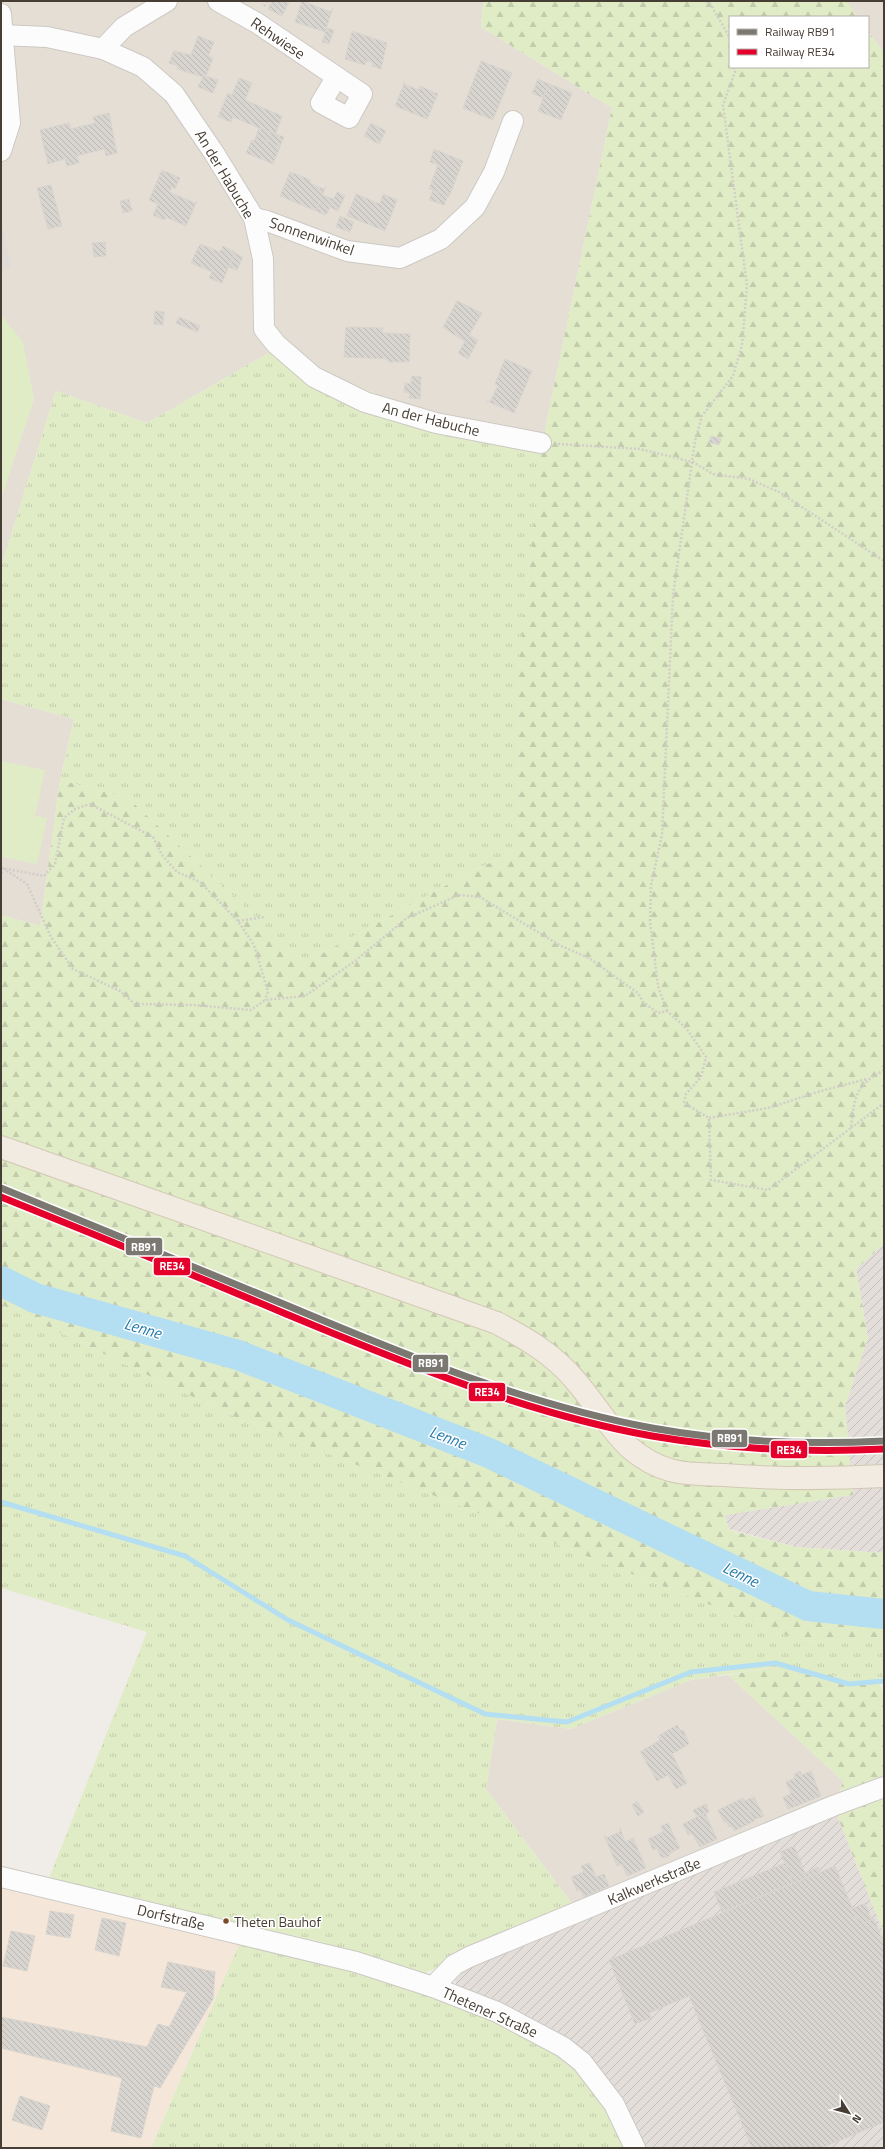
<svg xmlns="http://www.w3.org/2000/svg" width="885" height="2149" font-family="'Titillium Web',sans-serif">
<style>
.residential{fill:#e5ded5}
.commercial{fill:#f4e7d9}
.industrial{fill:url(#industrial-furrows)}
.grass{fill:url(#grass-tufts)}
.forest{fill:url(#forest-firs)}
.garden{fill:#e0ecc6}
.parking{fill:#dfdcd8}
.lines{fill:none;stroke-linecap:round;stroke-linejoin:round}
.stream{stroke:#b4def1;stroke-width:5}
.river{stroke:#b4def1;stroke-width:30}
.building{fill:url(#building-back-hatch);stroke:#d8d4ce}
.street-casing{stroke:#ccc9c4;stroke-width:22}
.primary-casing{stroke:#d4c8b4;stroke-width:24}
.path{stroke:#d1cdc9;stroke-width:2.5;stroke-dasharray:2 2;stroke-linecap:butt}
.street{stroke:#fdfcfc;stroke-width:20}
.primary{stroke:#f1ebe2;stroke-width:22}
.rail-1-casing{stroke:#fff;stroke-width:10}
.rail-2-casing{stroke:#fff;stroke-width:10}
.rail-1{stroke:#7b7872;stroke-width:7}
.rail-2{stroke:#e4002b;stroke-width:7}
.bus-dot{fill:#7a4b2a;stroke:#fff;stroke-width:1.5}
.labels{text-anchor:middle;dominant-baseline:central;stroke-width:3;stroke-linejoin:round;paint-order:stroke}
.bus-label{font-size:14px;fill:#463d34;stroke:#fff;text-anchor:start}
.street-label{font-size:15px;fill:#463d34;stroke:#fff}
.water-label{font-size:16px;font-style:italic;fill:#247aa8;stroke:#fff}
.line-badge{stroke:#fff;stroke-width:1.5}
.badge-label{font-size:11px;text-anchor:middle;font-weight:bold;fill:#fff}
</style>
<defs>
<pattern id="industrial-furrows" width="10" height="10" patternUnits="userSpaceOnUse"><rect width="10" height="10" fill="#e3ded9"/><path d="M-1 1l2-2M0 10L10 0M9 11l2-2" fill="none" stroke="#c4bfbb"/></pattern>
<pattern id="grass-tufts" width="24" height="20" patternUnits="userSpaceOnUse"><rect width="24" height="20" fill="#e0ecc6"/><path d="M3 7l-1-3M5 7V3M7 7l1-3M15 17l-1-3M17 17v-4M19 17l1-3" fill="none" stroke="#c2cbab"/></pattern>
<pattern id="forest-firs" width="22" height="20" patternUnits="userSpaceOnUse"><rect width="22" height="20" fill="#e0ecc6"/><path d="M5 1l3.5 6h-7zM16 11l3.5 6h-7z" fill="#c2cbab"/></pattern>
<pattern id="building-back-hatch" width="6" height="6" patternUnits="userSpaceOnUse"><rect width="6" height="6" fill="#d8d4cf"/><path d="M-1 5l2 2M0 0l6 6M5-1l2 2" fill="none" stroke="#bbb7b2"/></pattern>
</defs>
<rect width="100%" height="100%" fill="#f0ede8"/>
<g class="residential">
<path d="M1 1H483L481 27 612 108 543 439 434 416 319 371 286 343 147 423 56 391 1 567Z"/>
<path d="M846 1H884V53L868 31V17H858Z"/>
<path d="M1 699 74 719 60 780 40 926 1 915Z"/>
<path d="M728 1675 843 1781 835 1810 582 1917 486 1789 497 1719 571 1729 691 1680Z"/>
</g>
<path class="commercial" d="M1 1888 241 1940 151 2148H1Z"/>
<g class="industrial">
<path d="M884 1244V1553L796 1547 729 1529 725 1515 853 1495 845 1406 868 1338 856 1269Z"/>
<path d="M835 1810 884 1934V2148H644L456 1984 454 1978 462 1968Z"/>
</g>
<g class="grass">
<path d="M286 343 319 371 434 416 543 439 518 670 519 849 465 875 305 963 128 798 60 780 74 719 1 699V567L56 391 147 423Z"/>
<path d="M1 1304 228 1414 801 1641 884 1637V1683L880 1684 781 1666 691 1680 571 1729 497 1719 486 1789 575 1908 482 1946 421 1975 318 1941 109 1896 49 1878 147 1632 1 1588Z"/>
<path d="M241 1940 323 1962 467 2006 574 2064 596 2088 626 2148H151Z"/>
</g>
<g class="forest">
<path d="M483 1H846L858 17H730V67H868V31L884 53V1244L856 1269 868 1338 845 1406 853 1495 725 1515 729 1530 796 1547 884 1553V1637L801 1641 228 1414 1 1304V915L40 926 60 780 128 798 305 963 465 875 519 849 518 670 543 439 612 108 481 27Z"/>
<path d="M781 1666 880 1684 884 1695V1934L835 1810 843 1781 728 1675Z"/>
</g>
<g class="garden">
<path d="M1 315 23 342 34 399 1 499Z"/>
<path d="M1 761 45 770 35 816 47 818 37 864 1 857Z"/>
</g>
<path class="parking" d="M1 219 11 268 1 270Z"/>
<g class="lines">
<path class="stream" d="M1 1502 185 1556 288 1620 485 1714 567 1722 691 1672 775 1663 849 1684 884 1681"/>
<path class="river" d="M1 1281 35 1298 238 1355 489 1453 808 1606 884 1614"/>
</g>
<g class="building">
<path d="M272 1 289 2 282 16 268 9Z"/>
<path d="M302 1 331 12 333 8 325 32 295 22Z"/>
<path d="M327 28 334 30 329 44 322 42Z"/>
<path d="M352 31 387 43 381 69 372 66 373 63 366 61 365 65 345 59Z"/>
<path d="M198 36 214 42 208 56 213 58 206 76 218 80 213 93 198 87 203 77 177 69 178 66 169 63 174 51 191 55Z"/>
<path d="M481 61 512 73 493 120 463 108Z"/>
<path d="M239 78 252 83 245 100 282 116 275 135 233 117 231 122 218 117 228 93 232 95Z"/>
<path d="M538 79 549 84 543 98 532 93Z"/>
<path d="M405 81 404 84 419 90 420 86 438 94 427 119 395 106Z"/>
<path d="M549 84 572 93 561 120 538 111Z"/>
<path d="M109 113 117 153 106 156 104 149 77 156 79 163 67 166 65 159 48 164 40 130 69 123 71 129 95 123 93 117Z"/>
<path d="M371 123 386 131 379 144 364 136Z"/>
<path d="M259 128 284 137 280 147 256 136Z"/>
<path d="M256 136 280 147 273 164 246 153 252 140 254 141Z"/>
<path d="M434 149 463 161 449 197 429 189 438 165 430 162Z"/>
<path d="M162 170 180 178 175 189 172 187 169 192 195 203 197 201 186 226 166 217 164 220 153 215 158 204 149 200Z"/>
<path d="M290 172 311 180 310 183 323 189 326 186 316 211 280 196Z"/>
<path d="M51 185 62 226 48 229 37 188Z"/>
<path d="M433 190 448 196 444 205 429 200Z"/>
<path d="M337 192 345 196 338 211 330 207Z"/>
<path d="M356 194 380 204 383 194 397 200 385 231 347 216Z"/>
<path d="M322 195 334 199 326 215 316 211Z"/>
<path d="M129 199 132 211 123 213 120 201Z"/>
<path d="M340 216 354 222 350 232 336 227Z"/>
<path d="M105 242 106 256 94 257 92 243Z"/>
<path d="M200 244 220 252 223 246 235 252 222 283 209 278 212 272 191 263Z"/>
<path d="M235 253 243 257 237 270 229 267Z"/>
<path d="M457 301 482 313 465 342 443 327Z"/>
<path d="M155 311 164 312 163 325 154 324Z"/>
<path d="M179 317 200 326 197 332 176 323Z"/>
<path d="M346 327 383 328 382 333 410 334 409 362H388V359L344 357Z"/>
<path d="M469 335 478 340 468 359 458 353Z"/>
<path d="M505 359 532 371 514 413 487 401 490 402 498 385 495 384Z"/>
<path d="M412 376 421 377 420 399 409 398 410 393 404 392 405 383 411 384Z"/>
<path d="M711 436 721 439 719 445 709 442Z"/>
<path d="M677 1725 680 1730 684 1731 689 1744 672 1754 687 1783 676 1789 668 1775 657 1781 640 1752 660 1740 658 1736Z"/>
<path d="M800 1771 802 1775 811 1771 821 1796 796 1806 786 1782 795 1778 794 1774Z"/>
<path d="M791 1794 796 1806 788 1809 783 1797Z"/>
<path d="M754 1797 764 1816 753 1820 744 1801Z"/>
<path d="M743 1798 754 1821 734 1831 732 1826 729 1827 726 1821 724 1822 718 1810Z"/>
<path d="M637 1801 644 1812 638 1816 632 1805Z"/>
<path d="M706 1804 709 1812 697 1817 693 1810Z"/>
<path d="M705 1813 717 1839 700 1847 692 1833 688 1835 683 1824Z"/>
<path d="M668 1823 680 1848 670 1853 669 1856 665 1858 661 1857 657 1848 653 1850 648 1839 663 1832 661 1826Z"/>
<path d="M620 1828 625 1842 633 1838 646 1868 627 1876 622 1864 617 1866 604 1835 606 1838 620 1832Z"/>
<path d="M794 1846 805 1873 818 1867 820 1872 793 1883 780 1852Z"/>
<path d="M590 1863 596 1877 604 1874 609 1886 584 1897 580 1889 577 1891 571 1877 584 1872 581 1866Z"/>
<path d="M785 1863 793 1883 722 1912 714 1892Z"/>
<path d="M835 1866 859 1925 874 1919 884 1944V2122L822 2148H752L689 1996 649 2013 651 2018 635 2024 609 1960Z"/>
<path d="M865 1903 872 1920 859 1925 852 1909Z"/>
<path d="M50 1911 74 1915 70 1938 46 1934Z"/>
<path d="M102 1918 126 1923 119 1956 95 1950Z"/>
<path d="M11 1931 35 1936 27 1971 3 1966Z"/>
<path d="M168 1962 215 1972 213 1999 160 2088 154 2086 141 2138 111 2131 122 2078 1 2048V2017L147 2047 158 2024 169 2027 187 1992 161 1987Z"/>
<path d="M20 2096 50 2106 42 2130 12 2120Z"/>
</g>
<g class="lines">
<defs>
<g id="street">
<path d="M218 1 257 23 362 94 349 118 321 103 336 78"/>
<path d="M1 14 10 123 1 151"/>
<path d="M1 35 47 37 103 49 143 67 174 94 214 153 254 218 263 259 264 329 276 344 314 377 365 402 436 423 541 443"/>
<path d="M103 49 124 27 167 1"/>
<path d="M254 218 267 221 347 251 400 258 441 239 475 207 494 172 513 121"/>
<path d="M1 1877 356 1962 433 1987 497 2012 563 2047 582 2062 614 2104 635 2148"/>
<path d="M433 1987 454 1965 469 1957 833 1806 884 1787"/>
</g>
<path id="primary" d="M1 1147 497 1323C527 1339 553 1354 575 1380 594 1402 609 1428 630 1448 642 1458 655 1466 670 1470 687 1475 706 1474 724 1475 777 1479 830 1479 884 1476"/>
</defs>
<use href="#street" class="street-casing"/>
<use href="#primary" class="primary-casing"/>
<g class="path">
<path d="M706 1 711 5 730 38"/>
<path d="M264 6 267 1"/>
<path d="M558 444 640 449 693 462 713 474 749 479 779 492 884 561"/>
<path d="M1 868 44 876 55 864 64 818 75 809 90 804 153 837 162 855 177 872 200 882 238 921 254 945 268 992 265 1000"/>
<path d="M1 873 4 869 27 884 51 937 73 969 120 991 135 1004 194 1005 251 1010 265 1000 305 996 355 961 407 918 459 895 480 897 561 946 589 958 638 993 643 1002 658 1013 667 1011 686 1028 706 1057 701 1077 686 1094 684 1103 709 1118 711 1180 768 1190 851 1128C855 1097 854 1086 884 1070"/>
<path d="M238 921 265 917"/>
<path d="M667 1011 658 986 650 921 651 885 662 835 673 595 695 441 702 416 733 376 742 345 747 286 723 105 735 72 734 67"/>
<path d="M709 1118 768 1108 821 1091 867 1079"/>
<path d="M851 1128 884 1103"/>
</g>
<use href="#street" class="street"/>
<use href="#primary" class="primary"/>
<defs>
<path id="rail-1" d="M1 1188C96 1227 191 1266 286 1305 405 1355 524 1404 652 1428 729 1442 806 1445 884 1441"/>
<path id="rail-2" d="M1 1197C96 1235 191 1274 286 1314 404 1363 524 1413 652 1436 729 1449 806 1453 884 1449"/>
</defs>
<use href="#rail-1" class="rail-1-casing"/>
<use href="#rail-2" class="rail-2-casing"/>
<use href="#rail-1" class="rail-1"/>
<use href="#rail-2" class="rail-2"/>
</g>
<circle class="bus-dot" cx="226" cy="1921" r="3.5"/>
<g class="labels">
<g class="bus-label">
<text x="234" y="1921">Theten Bauhof</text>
</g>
<g class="street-label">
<text transform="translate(278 38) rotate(34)">Rehwiese</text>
<text transform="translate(225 174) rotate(59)">An der Habuche</text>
<text transform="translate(312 236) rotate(19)">Sonnenwinkel</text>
<text transform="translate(431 419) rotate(14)">An der Habuche</text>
<text transform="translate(654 1881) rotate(-23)">Kalkwerkstraße</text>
<text transform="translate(171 1917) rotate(13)">Dorfstraße</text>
<text transform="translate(490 2012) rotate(24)">Thetener Straße</text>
</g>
<g class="water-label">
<text transform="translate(143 1328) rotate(16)">Lenne</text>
<text transform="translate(448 1437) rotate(21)">Lenne</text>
<text transform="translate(741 1574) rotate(26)">Lenne</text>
</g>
</g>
<g class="line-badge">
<rect x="125" y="1237" width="38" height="19" rx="4" fill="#7b7872"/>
<rect x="153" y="1257" width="38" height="19" rx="4" fill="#e4002b"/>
<rect x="412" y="1354" width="37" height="19" rx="4" fill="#7b7872"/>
<rect x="468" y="1382" width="38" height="20" rx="4" fill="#e4002b"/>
<rect x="711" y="1429" width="37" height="19" rx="4" fill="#7b7872"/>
<rect x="770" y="1440" width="38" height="19" rx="4" fill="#e4002b"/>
</g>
<g class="badge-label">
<text x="144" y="1251">RB91</text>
<text x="172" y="1270">RE34</text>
<text x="431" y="1367">RB91</text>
<text x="487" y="1396">RE34</text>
<text x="730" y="1442">RB91</text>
<text x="789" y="1454">RE34</text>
</g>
<rect width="885" height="2149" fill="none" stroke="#463d34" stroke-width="4"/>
<rect x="729" y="16" width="140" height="52" fill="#ffffff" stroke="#b5b1ae"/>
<rect x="737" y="29" width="20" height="6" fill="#7b7872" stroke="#b5b1ae"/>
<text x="765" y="36" font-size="12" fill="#463d34">Railway RB91</text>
<rect x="737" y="49" width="20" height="6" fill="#e4002b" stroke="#b5b1ae"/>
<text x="765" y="56" font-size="12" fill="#463d34">Railway RE34</text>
<g transform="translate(849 2113) rotate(126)" stroke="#ffffff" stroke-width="3" paint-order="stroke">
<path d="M0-3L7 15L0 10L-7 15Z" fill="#463d34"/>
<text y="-6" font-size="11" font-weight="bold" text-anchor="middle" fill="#463d34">N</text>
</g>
</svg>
